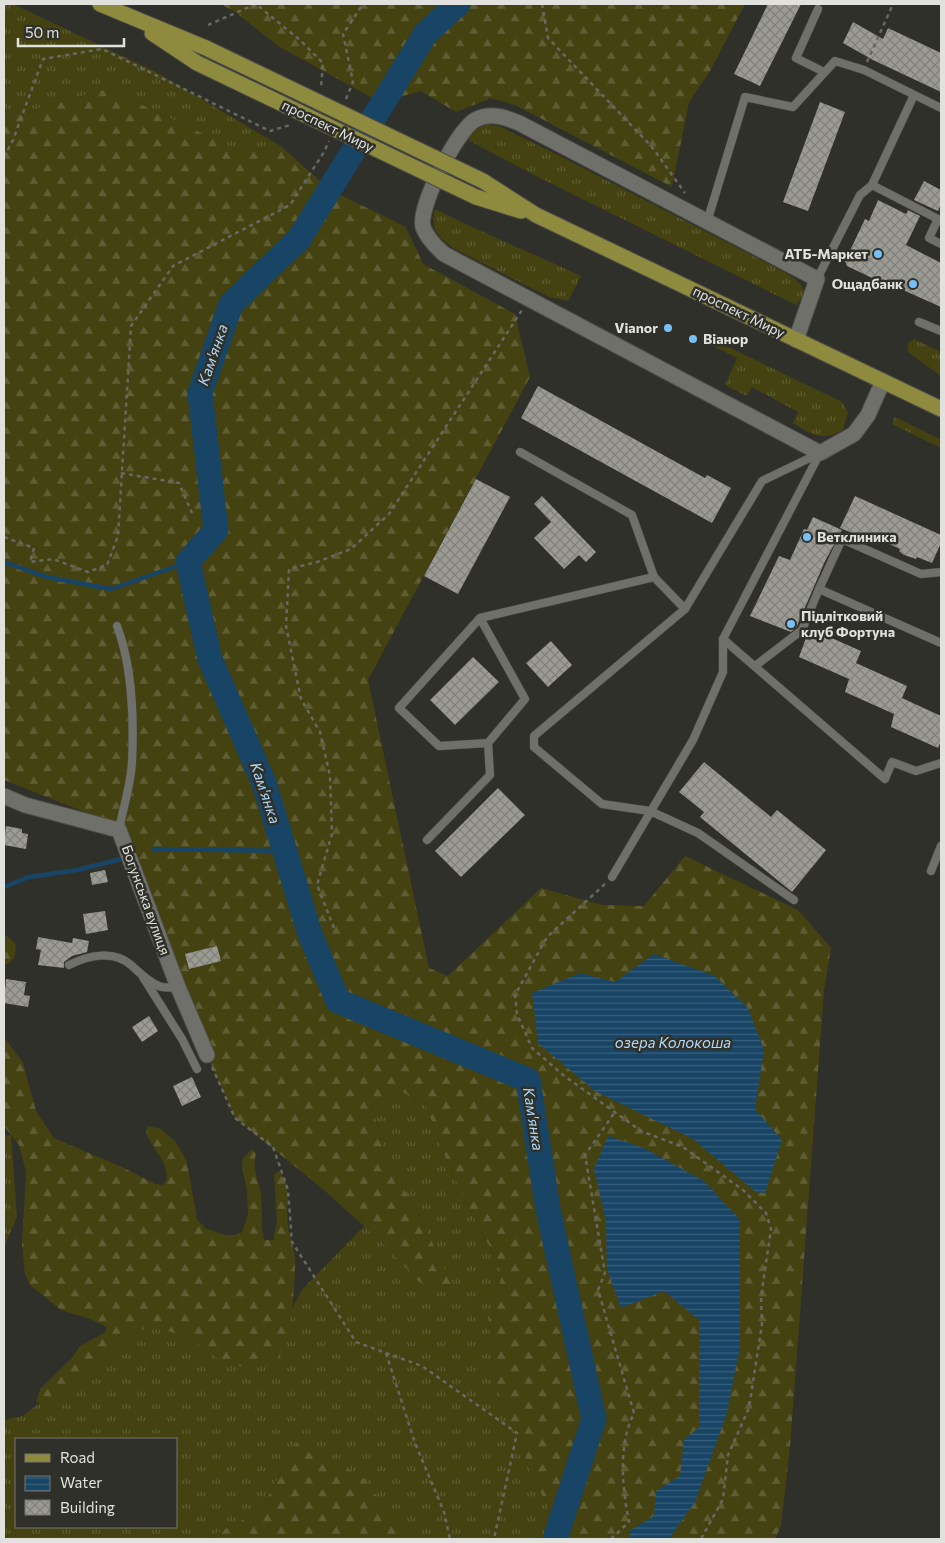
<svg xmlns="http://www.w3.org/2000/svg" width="945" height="1543" viewBox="0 0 945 1543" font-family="Commissioner,sans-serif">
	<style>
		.grass { fill: url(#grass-tufts); fill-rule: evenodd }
		.forest { fill: url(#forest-firs) }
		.water { fill: url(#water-rules) }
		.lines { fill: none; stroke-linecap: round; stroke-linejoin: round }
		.stream { stroke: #184566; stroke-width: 4.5 }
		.river { stroke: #184566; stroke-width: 25 }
		.building { fill: url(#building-cross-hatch) }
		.lane-casing { stroke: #4c4c48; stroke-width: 9 }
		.street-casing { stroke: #4c4c48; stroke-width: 17 }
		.primary-casing { stroke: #4c4c48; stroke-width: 17 }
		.path { stroke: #686863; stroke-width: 2.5; stroke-dasharray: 4 4; stroke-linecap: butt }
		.lane { stroke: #6f7069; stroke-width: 8 }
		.street { stroke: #6f7069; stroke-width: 15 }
		.primary { stroke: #8e8b3e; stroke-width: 15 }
		.primary-bridge-casing { stroke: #4c4c48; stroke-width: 17; stroke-linecap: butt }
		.primary-bridge { stroke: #8e8b3e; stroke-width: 15 }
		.poi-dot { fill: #77bff7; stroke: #30302a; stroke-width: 2 }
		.labels { text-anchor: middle; stroke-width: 5; stroke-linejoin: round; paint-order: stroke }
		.street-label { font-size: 14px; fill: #e1e1de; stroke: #30302a }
		.poi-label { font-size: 14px; font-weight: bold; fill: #e1e1de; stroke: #30302a; text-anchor: end }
		.water-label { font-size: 15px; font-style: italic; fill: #b0d9f9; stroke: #30302a }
	</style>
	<defs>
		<pattern id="grass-tufts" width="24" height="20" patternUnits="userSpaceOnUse" patternTransform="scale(1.25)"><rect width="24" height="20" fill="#444211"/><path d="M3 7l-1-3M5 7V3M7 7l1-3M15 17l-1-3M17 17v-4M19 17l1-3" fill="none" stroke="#5f5d33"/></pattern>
		<pattern id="forest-firs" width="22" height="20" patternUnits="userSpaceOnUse" patternTransform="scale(1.25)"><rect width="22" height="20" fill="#444211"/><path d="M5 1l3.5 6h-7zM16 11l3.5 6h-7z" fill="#5f5d33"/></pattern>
		<pattern id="water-rules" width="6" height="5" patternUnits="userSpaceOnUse" patternTransform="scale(1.25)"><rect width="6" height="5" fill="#184566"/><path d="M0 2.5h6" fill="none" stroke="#39607b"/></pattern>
		<pattern id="building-cross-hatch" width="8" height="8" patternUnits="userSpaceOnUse" patternTransform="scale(1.25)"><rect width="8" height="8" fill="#9b9b94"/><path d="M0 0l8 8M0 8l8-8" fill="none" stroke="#81817c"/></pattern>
	</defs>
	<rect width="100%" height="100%" fill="#30302a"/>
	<!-- grass -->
	<g class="grass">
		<polygon points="4,4 13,4 156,72 282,147 242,152 108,89 13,115 4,114"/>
		<path d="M 488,124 L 501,127 L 552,152 L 761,260 C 775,268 802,277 805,294 L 796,305 L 536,176 L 468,140 L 476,129 Z"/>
		<path d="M 435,209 C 482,233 532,253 581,276 L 568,301 L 549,297 L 453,248 C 439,237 429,228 435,209 Z"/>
		<path d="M 706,336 L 842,402 L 848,413 L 843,429 C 825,443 810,434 793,423 L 798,412 L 752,387 L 747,396 L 725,385 L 737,358 L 703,341 Z"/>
		<polygon points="914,339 941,352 941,376 908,352 908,344"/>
		<polygon points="895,417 941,440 941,448 892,424"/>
		<path d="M 394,1088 L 425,1103 L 449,1167 L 503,1273 L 488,1317 L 498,1389 L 530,1469 L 558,1528 L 555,1539 L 407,1539 L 298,1440 L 261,1510 L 206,1539 L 4,1539 L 4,1420 L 23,1416 L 146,1319 L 276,1341 L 301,1291 L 364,1226 L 385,1245 L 455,1293 L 422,1220 L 385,1156 L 372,1106 ZM 16,1439 L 176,1439 L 176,1527 L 16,1527 Z"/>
		<polygon points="4,1135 11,1135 17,1217 4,1247"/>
	</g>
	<!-- forest -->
	<g class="forest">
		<polygon points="220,4 745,4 710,71 689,102 672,187 515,105 491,98 456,112 421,91 380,102 278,46 234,11"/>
		<polygon points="108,89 242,152 282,147 330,190 406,227 423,264 515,314 530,377 368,680 429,968 448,976 541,888 602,905 644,906 685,856 798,910 831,948 824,990 790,1447 781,1526 775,1539 555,1539 558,1528 530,1470 498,1389 488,1317 503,1273 449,1167 425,1103 394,1088 372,1106 385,1156 422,1220 456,1294 419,1282 385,1245 324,1190 235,1118 207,1055 119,830 90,814 4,780 4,114 13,115"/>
		<path d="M 4,934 L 15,943 C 16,953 16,959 7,964 L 4,963 Z"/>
		<path d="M 4,1037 L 23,1063 L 36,1111 L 54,1138 L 124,1168 L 155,1184 L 163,1185 C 177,1168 148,1147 146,1130 L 148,1126 L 161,1129 L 176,1142 L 187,1162 L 197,1219 L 205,1228 L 225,1235 L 235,1235 L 242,1232 L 248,1215 L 247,1191 L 242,1165 L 243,1158 L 252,1149 L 256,1154 C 252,1167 258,1180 261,1193 C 263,1208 260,1225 264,1240 L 273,1240 L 277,1222 L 274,1175 L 279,1171 C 293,1184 285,1209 288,1226 C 289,1237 295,1248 295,1260 C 295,1284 292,1342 276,1360 C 269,1367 256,1368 247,1367 C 240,1366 231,1366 224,1363 C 217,1360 213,1353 206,1349 C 189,1338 166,1327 145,1328 L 100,1359 L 47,1404 L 36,1402 L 40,1389 L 72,1358 L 80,1346 L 104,1333 L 107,1327 L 90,1319 L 61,1310 L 30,1285 L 25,1274 L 22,1245 L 26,1172 L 19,1145 L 4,1126 Z"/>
		<polygon points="298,1440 365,1479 407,1539 206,1539 261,1510"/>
	</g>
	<!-- water -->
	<g class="water">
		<polygon points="654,954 715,976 748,1008 764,1050 755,1109 782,1140 765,1193 756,1192 693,1139 595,1091 538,1043 532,993 580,973 615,982"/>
		<polygon points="608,1136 644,1148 704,1181 740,1220 740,1347 727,1413 695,1502 669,1539 631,1539 629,1531 654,1516 656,1491 680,1476 684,1440 699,1427 699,1320 664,1291 621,1308 607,1269 606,1221 594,1169"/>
	</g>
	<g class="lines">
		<!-- stream -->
		<g class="stream">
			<polyline points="4,562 47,577 111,589 188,562"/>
			<polyline points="154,849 285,851"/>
			<polyline points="4,887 29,877 77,870 125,858"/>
		</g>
		<!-- river -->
		<polyline class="river" points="458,4 426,33 299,239 231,304 200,393 216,530 188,562 210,659 264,783 310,934 338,1001 528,1080 548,1209 594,1419 555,1539"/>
	</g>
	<!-- building -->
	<g class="building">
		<polygon points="768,4 801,4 760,86 734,74"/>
		<polygon points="853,22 883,39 888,28 941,53 941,92 873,60 843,43"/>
		<polygon points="820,102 845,112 808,211 783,202"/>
		<polygon points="924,181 941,190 941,204 938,211 914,200"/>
		<polygon points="878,200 906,214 908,210 920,216 906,245 941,263 941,307 894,286 893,288 847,266 845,261 865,219 869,221"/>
		<polygon points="538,386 705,478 707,475 731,488 712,523 521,418"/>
		<polygon points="476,479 510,497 458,594 424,576"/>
		<polygon points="542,496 596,552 586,562 579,555 564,569 534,538 551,522 534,504"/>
		<polygon points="855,496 941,535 941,543 932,563 917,557 916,559 904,555 899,551 900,549 874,537 873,540 867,539 840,528"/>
		<polygon points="813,517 842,530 825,561 797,626 791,632 750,616 779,556 790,560 804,529 807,530"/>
		<polygon points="809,628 861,651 856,663 907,686 902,698 941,716 941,741 938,748 891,727 894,714 845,692 849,679 799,657 806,638 803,637"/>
		<polygon points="551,641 572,665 548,687 526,663"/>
		<polygon points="473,657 499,682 455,725 430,700"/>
		<polygon points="704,762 771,817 777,810 826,850 792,892 700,817 704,812 679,792"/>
		<polygon points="498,788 525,815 461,877 435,851"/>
		<polygon points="6,826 22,829 22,833 28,834 26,849 4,845"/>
		<polygon points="105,870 108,882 92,885 90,873"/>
		<polygon points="105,911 108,930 86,934 83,914"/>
		<polygon points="38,937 72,943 73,938 89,941 87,952 72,956 64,962 64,968 38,965 41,950 36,949"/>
		<polygon points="217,946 221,961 189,969 185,954"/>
		<polygon points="6,979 26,982 24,995 30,996 28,1007 4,1003"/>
		<polygon points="149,1016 158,1031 142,1042 132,1027"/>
		<polygon points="192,1077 201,1097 182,1106 173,1086"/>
	</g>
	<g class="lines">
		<!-- lane casing -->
		<g class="lane-casing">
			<g id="lane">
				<polyline points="818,9 796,58 824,72"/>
				<polyline points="872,185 938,219 929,238 941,244"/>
				<polyline points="707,222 745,97 793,107 835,61 864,70 941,108"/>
				<polyline points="817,279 860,195 872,185 914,95"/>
				<polyline points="919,322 941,331"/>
				<polyline points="520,452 632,515 654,577 685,609"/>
				<polyline points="941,572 921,574 842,539 819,589 941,643"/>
				<polyline points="480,618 525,699 488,743 439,746 399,708 480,618 654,577"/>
				<path d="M 117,626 C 132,665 134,720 132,762 C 131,784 123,808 119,830"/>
				<polyline points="723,639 885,779 892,762 916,771 941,763"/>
				<polyline points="755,666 802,630 819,589"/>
				<polyline points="427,840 490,775 488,743"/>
				<polyline points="931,871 941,846"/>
				<polyline points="612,877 693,740 723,672 723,639 820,453"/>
				<polyline points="794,900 698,833 650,811 602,804 534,747 534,736 685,609 762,481 820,453"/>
				<path d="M 69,965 C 87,956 113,949 131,965 C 139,972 150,984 162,987 C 167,988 173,987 178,987"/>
				<polyline points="143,977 182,1039 197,1069"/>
			</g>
		</g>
		<!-- street casing -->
		<g class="street-casing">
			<g id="street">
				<path d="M 796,340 L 817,279 L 519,123 C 505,117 490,112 475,120 C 457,130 418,207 423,227 C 427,238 436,247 444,254 L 820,453 L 854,434 L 868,415 L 883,381"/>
				<polyline points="4,796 25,805 119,830 178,987 207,1055"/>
			</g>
		</g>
		<!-- primary casing -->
		<g class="primary-casing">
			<g id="primary">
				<polyline points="100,4 206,48"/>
				<polyline points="152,33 197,63"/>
				<polyline points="483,181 536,215 941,409"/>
				<polyline points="476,197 521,211"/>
			</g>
		</g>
		<!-- path -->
		<g class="path">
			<polyline points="542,4 548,38 652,147 685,193"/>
			<polyline points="208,25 256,4 301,41 323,63 321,88"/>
			<polyline points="867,62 893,4"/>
			<polyline points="346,99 353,82 343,34 363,4"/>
			<polyline points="4,157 13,140 43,59 102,49 270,131 290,125"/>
			<polyline points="121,473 179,483 192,513"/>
			<polyline points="4,537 34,548 30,562 53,559 88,572 107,565 118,536 131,326 173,266 290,205 324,152 329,141"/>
			<polyline points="605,884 547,937 515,995 517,1014 532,1048 563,1075 641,1131 683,1147 743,1190 766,1213 771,1229 761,1297 762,1324 749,1408 728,1455 723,1499 701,1539"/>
			<polyline points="334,928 317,885 332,834 330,776 320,732 301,699 286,626 289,569 317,562 351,549 389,514 522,310"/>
			<polyline points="212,1067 235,1118 273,1147 288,1190 292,1242 356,1342 422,1366 517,1433 494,1539"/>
			<polyline points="386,1353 415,1443 444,1512 450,1539"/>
			<path d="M 611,1539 L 629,1522 C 622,1487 618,1445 634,1413 L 598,1290 L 605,1273 L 585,1155 L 615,1112"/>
		</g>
		<!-- lane -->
		<use href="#lane" class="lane"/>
		<!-- street -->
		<use href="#street" class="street"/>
		<!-- primary -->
		<use href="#primary" class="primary"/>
		<!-- primary-bridge casing -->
		<g class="primary-bridge-casing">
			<g id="primary-bridge">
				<polyline points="206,48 483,181"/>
				<polyline points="197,63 476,197"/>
			</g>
		</g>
		<!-- primary-bridge -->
		<use href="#primary-bridge" class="primary-bridge"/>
	</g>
	<!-- markers -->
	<g class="poi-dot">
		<circle cx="878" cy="254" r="5"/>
		<circle cx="913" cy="284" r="5"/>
		<circle cx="668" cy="328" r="5"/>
		<circle cx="693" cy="339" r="5"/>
		<circle cx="807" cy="537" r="5"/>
		<circle cx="791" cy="624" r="5"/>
	</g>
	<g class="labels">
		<!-- street labels -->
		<g class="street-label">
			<text transform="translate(328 126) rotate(26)" y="5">проспект Миру</text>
			<text transform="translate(739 312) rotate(26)" y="5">проспект Миру</text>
			<text transform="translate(146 900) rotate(70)" y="5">Богунська вулиця</text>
		</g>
		<!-- poi labels -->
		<g class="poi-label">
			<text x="868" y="259">АТБ-Маркет</text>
			<text x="903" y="289">Ощадбанк</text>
			<text x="658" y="333">Vianor</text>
			<text x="703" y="344" text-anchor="start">Віанор</text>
			<text x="817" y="542" text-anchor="start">Ветклиника</text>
			<text x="801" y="621" text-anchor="start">Підлітковий<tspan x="801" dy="16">клуб Фортуна</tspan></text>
		</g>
		<!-- water labels -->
		<g class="water-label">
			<text transform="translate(213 355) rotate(-71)" y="5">Кам'янка</text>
			<text transform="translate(265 793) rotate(71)" y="5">Кам'янка</text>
			<text x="673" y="1048">озера Колокоша</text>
			<text transform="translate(533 1119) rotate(81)" y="5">Кам'янка</text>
		</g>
	</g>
	<!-- border -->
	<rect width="945" height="1543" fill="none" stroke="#e1e1de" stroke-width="10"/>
	<!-- legend -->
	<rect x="15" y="1438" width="162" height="90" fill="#30302a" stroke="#777772"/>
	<rect x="25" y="1454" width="25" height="8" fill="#8e8b3e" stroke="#777772"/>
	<text x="60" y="1463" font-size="15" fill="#e1e1de">Road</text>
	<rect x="25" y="1476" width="25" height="15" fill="url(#water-rules)" stroke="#777772"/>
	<text x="60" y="1488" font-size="15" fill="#e1e1de">Water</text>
	<rect x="25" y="1500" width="25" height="15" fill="url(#building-cross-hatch)" stroke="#777772"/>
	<text x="60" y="1513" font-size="15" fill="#e1e1de">Building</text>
	<!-- scale -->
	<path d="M18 38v8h106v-8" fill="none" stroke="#e1e1de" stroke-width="2.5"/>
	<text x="25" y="38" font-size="15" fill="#e1e1de" stroke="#30302a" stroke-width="4" paint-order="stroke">50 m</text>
</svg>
